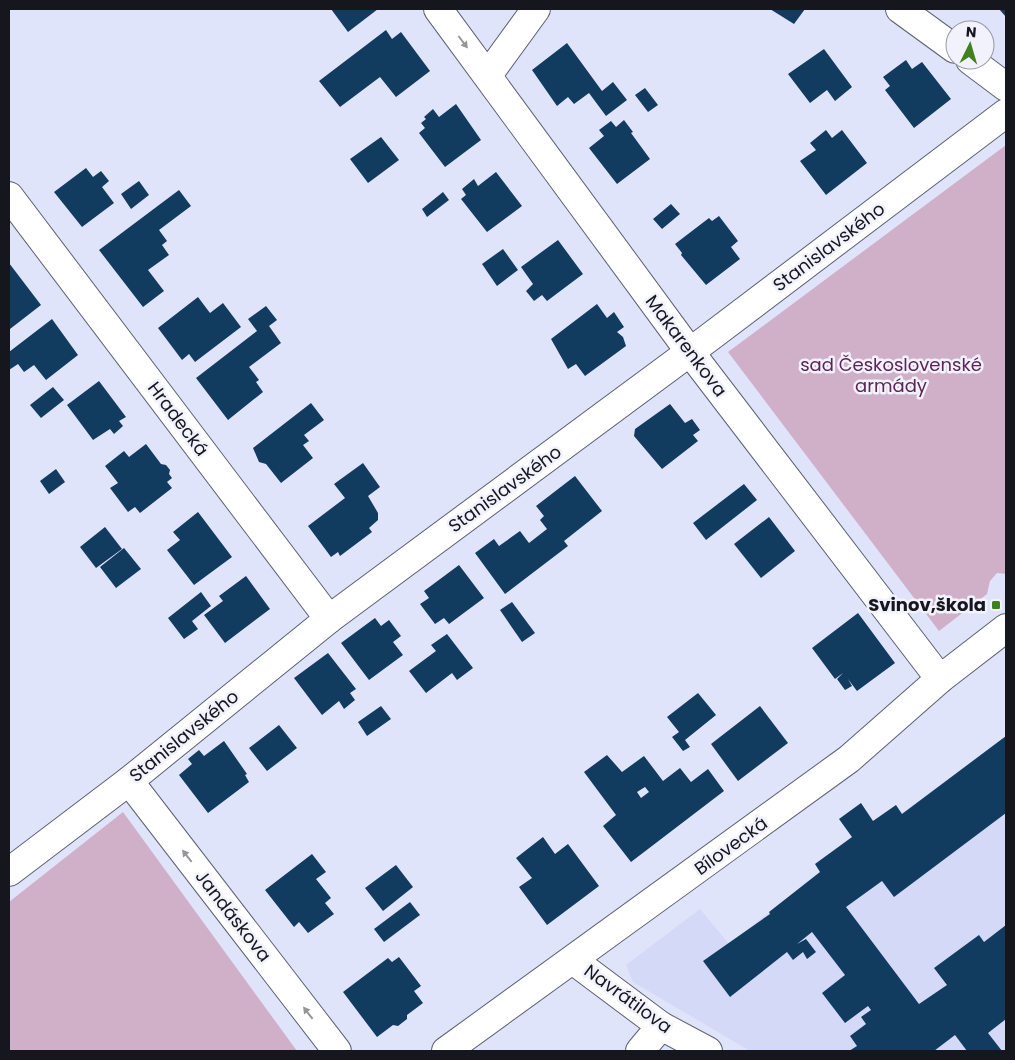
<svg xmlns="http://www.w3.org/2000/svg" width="1015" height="1060" viewBox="0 0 1015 1060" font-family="Poppins,sans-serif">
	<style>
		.built { fill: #d3d9f6 }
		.green { fill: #d0afc9 }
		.building { fill: #123b60; fill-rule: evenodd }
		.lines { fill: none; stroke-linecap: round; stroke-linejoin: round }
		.minor-casing { stroke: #5c6073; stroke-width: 30 }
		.minor { stroke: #fff; stroke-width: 28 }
		.oneway { fill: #96969a }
		.poi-dot { fill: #41801f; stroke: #f1f2fb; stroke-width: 2 }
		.labels { text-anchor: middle; stroke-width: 5; stroke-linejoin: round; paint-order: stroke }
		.street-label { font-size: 18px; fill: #15161e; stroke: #f1f2fb }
		.park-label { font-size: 18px; fill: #5f2456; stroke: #f1f2fb }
		.poi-label { font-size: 18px; font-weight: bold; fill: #15161e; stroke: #f1f2fb; text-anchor: end }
	</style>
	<rect width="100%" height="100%" fill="#e0e4fb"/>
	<!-- built -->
	<polygon class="built" points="1006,736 1006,1051 750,1051 633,982 626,965 700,909 729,944 820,872 815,864 852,838 839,819 861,803 873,821 896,805 902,813"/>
	<!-- green -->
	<g class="green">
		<polygon points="1006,145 1006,574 997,573 990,581 987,594 939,631 728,352"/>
		<polygon points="123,812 297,1051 9,1051 9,902"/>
	</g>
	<!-- building -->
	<g class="building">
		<polygon points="331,9 378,9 348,32"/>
		<polygon points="770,9 805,9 794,24"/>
		<polygon points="999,9 1006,9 1006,17"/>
		<polygon points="386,30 392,39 401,32 430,71 396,97 380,77 340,107 319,81"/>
		<polygon points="567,43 602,91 613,82 627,100 606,116 589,93 574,104 568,97 557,106 532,70"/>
		<polygon points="824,49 852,87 835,101 827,90 810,103 788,74"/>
		<polygon points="906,60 912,69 922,62 951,99 914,128 885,90 890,86 883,77"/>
		<polygon points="645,88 658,105 648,112 635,95"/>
		<polygon points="456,104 481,140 445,167 419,133 425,128 421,123 426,119 424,117 433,109 439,117"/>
		<polygon points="624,120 633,132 631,133 650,159 617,184 589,148 604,136 599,130 611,121 616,127"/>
		<polygon points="826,130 832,138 842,130 867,163 826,195 800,161 816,150 810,143"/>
		<polygon points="381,137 399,160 368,183 350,159"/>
		<polygon points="86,168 93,177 101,171 109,181 102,187 114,203 82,227 54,192"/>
		<polygon points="496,172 522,206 487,232 461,199 466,195 462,189 474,179 478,186"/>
		<polygon points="139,181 149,195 131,209 121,194"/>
		<polygon points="179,190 191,206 159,230 167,241 162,245 169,255 148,270 164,291 143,307 99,250"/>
		<polygon points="443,192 449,200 427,217 422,209"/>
		<polygon points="671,204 680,214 662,229 653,219"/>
		<polygon points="719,216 738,241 731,247 740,259 706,285 681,255 682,253 675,244 709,218 712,221"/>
		<polygon points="558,240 583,274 547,301 542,295 534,301 526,291 533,284 521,267"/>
		<polygon points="503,249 518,270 497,286 482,264"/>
		<polygon points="9,263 41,305 10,329 9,327"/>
		<polygon points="198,297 210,313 223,303 241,327 195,362 189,354 182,360 158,328"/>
		<polygon points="597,304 607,318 614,312 624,327 617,332 623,337 626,346 585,376 576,364 568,369 551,339"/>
		<polygon points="266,306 277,320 269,326 281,343 249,367 259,380 256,382 263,392 228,420 196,378 257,331 248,319"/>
		<polygon points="52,319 78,355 46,380 34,365 24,372 18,364 9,370 9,352"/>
		<polygon points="99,381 126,417 119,421 123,426 114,434 110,429 93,440 67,405"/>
		<polygon points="53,387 64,400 41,418 30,405"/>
		<polygon points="311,403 324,420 304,435 309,441 303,445 313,458 281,483 266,464 259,462 253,448"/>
		<polygon points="670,404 685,423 692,419 700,430 693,435 698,441 662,469 634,436 635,429"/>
		<polygon points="146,444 161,464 166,465 170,470 169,474 172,478 167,482 172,488 140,513 135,507 128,512 110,488 118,483 105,466 124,451 129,457"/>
		<polygon points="363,463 380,487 368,496 378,513 378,520 369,528 372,532 340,556 338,552 331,557 308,526 345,498 334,484"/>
		<polygon points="56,469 65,482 49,494 40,481"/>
		<polygon points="575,476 602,511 564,541 568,546 505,594 475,553 494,539 499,546 520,531 529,543 547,529 540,520 544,516 536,506"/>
		<polygon points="744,484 757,500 706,540 693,523"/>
		<polygon points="198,512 232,557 194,585 167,550 180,540 173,532"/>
		<polygon points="769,517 795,551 761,578 734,544"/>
		<polygon points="105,527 122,549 96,568 80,547"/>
		<polygon points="124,548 141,569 116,588 100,567"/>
		<polygon points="459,565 484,598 449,624 444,618 435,624 420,604 429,598 424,591"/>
		<polygon points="246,576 270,609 225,643 204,615 223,601 219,596"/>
		<polygon points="201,592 211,606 192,621 198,629 184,639 168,618"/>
		<polygon points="512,602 535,633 522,642 500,610"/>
		<polygon points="858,613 895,663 857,691 848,679 852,686 845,690 837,679 843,673 835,679 812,648"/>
		<polygon points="375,618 381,626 389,620 401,636 393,642 403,655 369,680 341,643"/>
		<polygon points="447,634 473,668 457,680 452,673 426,693 409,671 436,651 431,645"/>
		<polygon points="328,653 356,689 350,693 355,700 344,709 339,701 322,715 294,678"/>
		<polygon points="698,693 716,715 685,740 690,747 683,751 672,737 679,732 667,717"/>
		<polygon points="381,706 391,719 367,736 358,722"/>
		<polygon points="760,706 788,743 738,781 711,744"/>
		<polygon points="279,725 297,748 267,771 249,748"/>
		<polygon points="1006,736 1006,813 894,897 882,881 846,907 919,1004 947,985 934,968 979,935 984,942 1006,925 1006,1019 988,1033 1002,1051 967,1051 955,1035 934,1051 849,1051 857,1046 850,1036 866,1024 861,1017 871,1010 868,1006 845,1023 822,993 845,975 812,932 797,944 806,939 816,952 807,959 803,952 793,960 787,952 730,997 703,961 770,914 769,912 820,872 815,864 852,837 839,819 861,803 873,821 896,805 902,814"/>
		<polygon points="224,741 247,774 245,775 249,782 208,813 179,775 192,764 188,759 199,750 204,756"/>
		<path d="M 607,755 L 622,772 L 644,756 L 663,781 L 680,768 L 691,782 L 708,769 L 724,791 L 631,862 L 603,826 L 616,815 L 584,772 ZM 645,787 L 649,792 L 641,798 L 637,792 Z"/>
		<polygon points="543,837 555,854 568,844 599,886 547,925 519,887 532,878 516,858"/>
		<polygon points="312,854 326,872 316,879 331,898 325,903 334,914 308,933 299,922 294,927 265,890"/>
		<polygon points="396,865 413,887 383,911 365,888"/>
		<polygon points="410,902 420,915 384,942 374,929"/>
		<polygon points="399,957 421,986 414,991 423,1003 407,1015 407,1019 398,1026 393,1025 377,1037 343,992 388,958 392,962"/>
	</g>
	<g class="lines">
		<!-- minor casing -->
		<g class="minor-casing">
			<g id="minor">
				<polyline points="438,9 690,352 940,679"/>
				<polyline points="900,9 955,49"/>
				<polyline points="970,60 1006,87"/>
				<polyline points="488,75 536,9"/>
				<polyline points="9,196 329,619"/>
				<polyline points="129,781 337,1051"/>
				<polyline points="9,872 129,781 329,619 706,340 1006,113"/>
				<polyline points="574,961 661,1026 708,1051"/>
				<polyline points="446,1051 849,759 940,679 1006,628"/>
				<polyline points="640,1051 661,1026"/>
			</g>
		</g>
		<!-- minor -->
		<use href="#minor" class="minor"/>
	</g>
	<!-- one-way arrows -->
	<defs><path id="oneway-solid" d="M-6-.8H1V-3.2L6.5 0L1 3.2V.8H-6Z" transform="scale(1.25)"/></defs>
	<g class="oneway">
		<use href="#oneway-solid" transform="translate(463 42) rotate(53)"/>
		<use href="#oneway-solid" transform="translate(187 856) rotate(-128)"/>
		<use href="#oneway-solid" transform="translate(308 1013) rotate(-128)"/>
	</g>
	<!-- markers -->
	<rect class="poi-dot" x="991" y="600" width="10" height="10" rx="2.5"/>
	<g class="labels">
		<!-- street labels -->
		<g class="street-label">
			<text transform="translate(829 247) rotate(-37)" y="6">Stanislavského</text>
			<text transform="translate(686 346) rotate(53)" y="6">Makarenkova</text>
			<text transform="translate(178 419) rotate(53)" y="6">Hradecká</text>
			<text transform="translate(505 489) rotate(-36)" y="6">Stanislavského</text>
			<text transform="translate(184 736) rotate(-39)" y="6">Stanislavského</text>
			<text transform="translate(731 846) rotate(-36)" y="6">Bílovecká</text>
			<text transform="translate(233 916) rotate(52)" y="6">Jandáskova</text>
			<text transform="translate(628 999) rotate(36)" y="6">Navrátilova</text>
		</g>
		<!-- park labels -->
		<g class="park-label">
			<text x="891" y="371">sad Československé<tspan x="891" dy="21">armády</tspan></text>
		</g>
		<!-- poi labels -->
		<g class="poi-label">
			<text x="986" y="611">Svinov,škola</text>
		</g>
	</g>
	<!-- border -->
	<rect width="1015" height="1060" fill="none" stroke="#15161e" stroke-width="20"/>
	<!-- north arrow -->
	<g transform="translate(970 45) rotate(5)"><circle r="24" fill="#f1f2fb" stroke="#999aa3"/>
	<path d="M0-4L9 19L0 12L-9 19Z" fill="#41801f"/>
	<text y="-8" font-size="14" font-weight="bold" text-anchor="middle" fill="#15161e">N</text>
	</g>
</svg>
